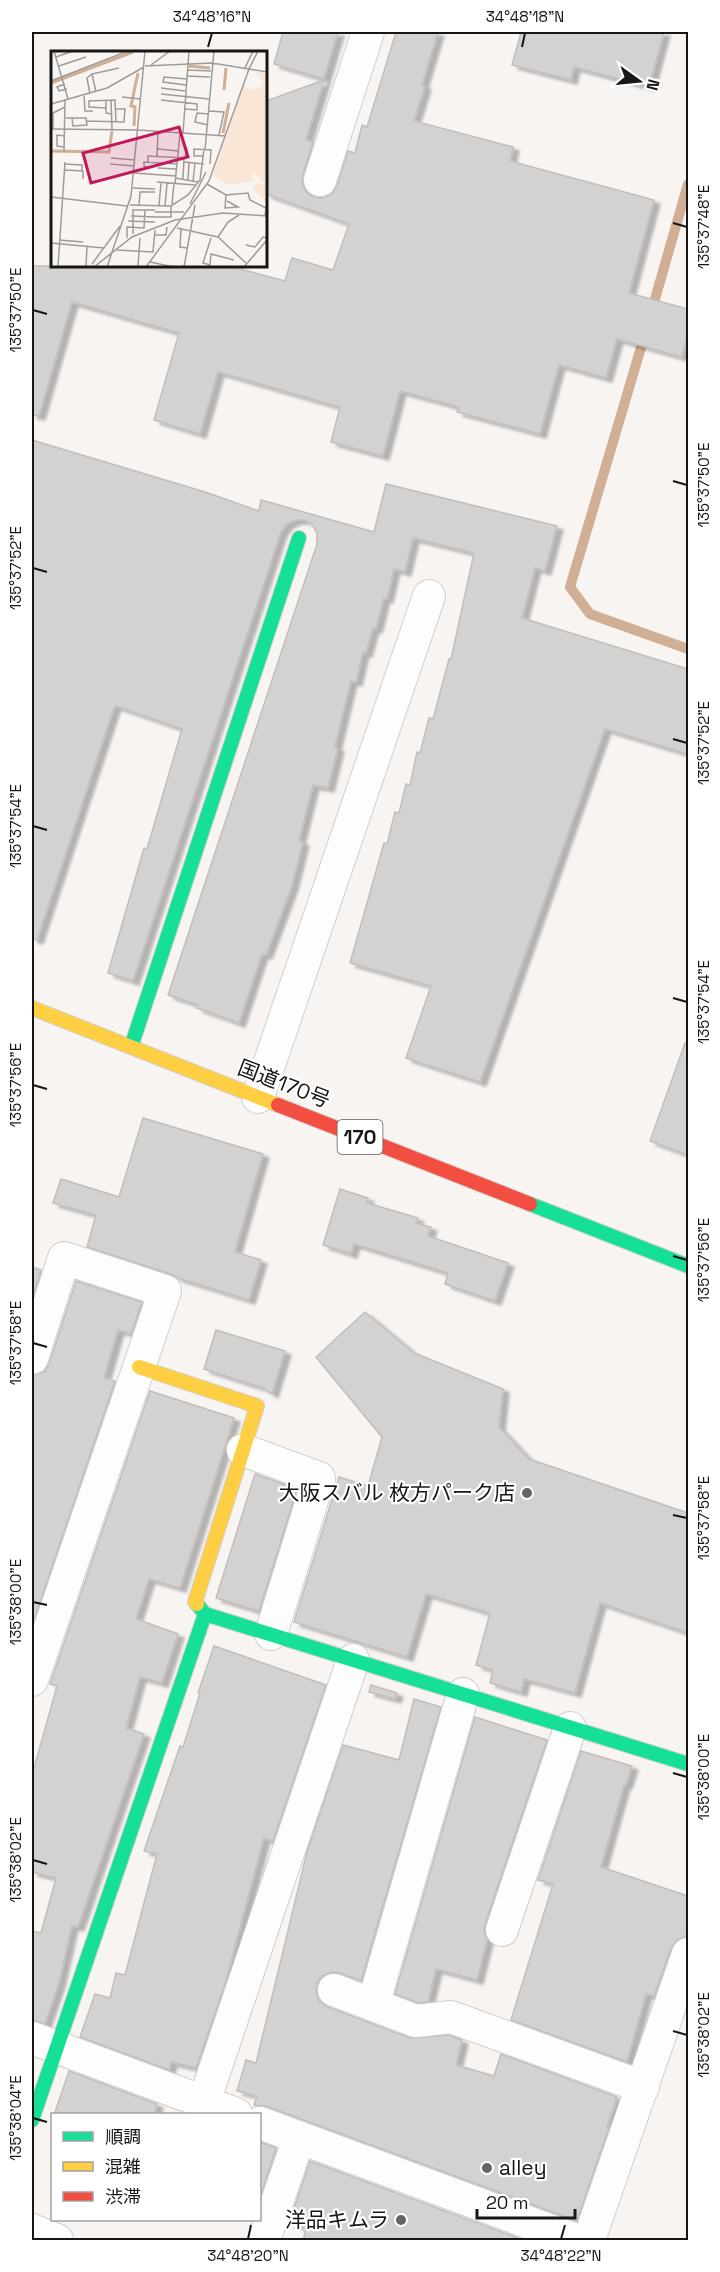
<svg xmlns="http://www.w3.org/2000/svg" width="720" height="2272" viewBox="0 0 720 2272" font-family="'Space Grotesk','Noto Sans JP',sans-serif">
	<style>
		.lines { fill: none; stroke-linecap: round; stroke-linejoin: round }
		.stream { stroke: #d0af95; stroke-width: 10 }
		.building { fill: #d4d2d0; stroke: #c1bebc; stroke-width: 1.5; filter: url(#shadow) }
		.street-casing { stroke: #d1cfce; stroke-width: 34 }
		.fast-casing { stroke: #d1cfce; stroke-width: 16 }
		.slow-casing { stroke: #d1cfce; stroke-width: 16 }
		.jam-casing { stroke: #d1cfce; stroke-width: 16 }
		.street { stroke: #fefdfd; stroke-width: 32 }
		.fast { stroke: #16e098; stroke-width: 14 }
		.slow { stroke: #ffcf43; stroke-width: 14 }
		.jam { stroke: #f24e42; stroke-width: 14 }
		.ticks { fill: none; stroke: #181614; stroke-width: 2 }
		.poi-dot { fill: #666462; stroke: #fff; stroke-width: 2 }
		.labels { text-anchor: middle; stroke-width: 4.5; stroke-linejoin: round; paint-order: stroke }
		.shield { fill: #fff; stroke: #5d5c5a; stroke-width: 1.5 }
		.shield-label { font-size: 20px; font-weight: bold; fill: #181614 }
		.street-label { font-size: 21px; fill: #181614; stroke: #fff }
		.poi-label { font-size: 21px; fill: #181614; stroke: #fff; text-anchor: end }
		.inset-river { fill: none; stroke: #d0af95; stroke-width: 3 }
		.inset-road { fill: none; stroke: #9e9b99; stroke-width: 1.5 }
		.view { fill: #c2185b; fill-opacity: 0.15; stroke: #c2185b; stroke-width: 3 }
		.inset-edge { fill: none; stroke: #181614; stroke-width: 3 }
		.neatline { fill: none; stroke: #181614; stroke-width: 2 }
		.ticks-label { font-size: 15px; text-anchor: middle; fill: #181614 }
	</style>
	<defs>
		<filter id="shadow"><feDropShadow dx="6" dy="4" stdDeviation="1.5" flood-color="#0004"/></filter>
	</defs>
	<rect width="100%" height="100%" fill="#f7f4f2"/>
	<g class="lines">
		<!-- stream -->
		<g class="stream">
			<polyline points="651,313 688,184"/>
			<polyline points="645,334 570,587 590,614 688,649"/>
		</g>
	</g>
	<!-- building -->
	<g class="building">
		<polygon points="283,32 338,32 324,79 274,64"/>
		<polygon points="396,32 438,32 422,85 425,86 414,121 513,147 510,161 654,200 629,293 688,309 688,333 682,357 617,339 606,378 559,365 540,434 457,412 459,407 400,391 383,456 331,442 340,407 218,372 200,434 154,420 179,333 72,302 39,416 32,415 32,266 229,266 285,281 292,258 333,270 349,224 266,194 266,101 324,80 306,140 313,142 303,174 302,183 306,192 314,197 323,198 332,194 337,186 348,151 355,153 362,125 367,127"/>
		<polygon points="521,32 664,32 649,87 574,67 571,80 512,65"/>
		<polygon points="32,440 205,492 259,511 261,500 374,532 386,484 557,526 545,571 535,568 522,618 688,669 688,754 605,729 480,1082 406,1058 431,986 350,963 384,843 387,844 395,812 399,813 406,784 410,785 417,752 420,753 429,718 433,719 449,659 451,659 474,553 413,538 405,572 394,569 387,599 384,598 376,629 373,628 366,653 363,652 356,682 351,681 335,747 338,748 328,788 313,785 299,841 303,842 292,886 266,955 262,954 239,1023 197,1008 198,1005 168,995 317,544 317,534 313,525 304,520 296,520 287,524 281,532 133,981 108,973 144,848 147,849 182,729 116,706 114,708 37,940 32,939"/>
		<polygon points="685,1043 688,1044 688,1155 650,1141"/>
		<polygon points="143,1118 263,1154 235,1252 261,1260 249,1300 178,1278 171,1274 87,1247 96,1215 53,1203 61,1179 119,1197"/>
		<polygon points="340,1189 368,1198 367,1203 418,1218 416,1223 431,1227 428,1236 508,1263 495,1301 445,1284 448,1273 354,1244 351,1254 323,1245"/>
		<polygon points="32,1267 41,1270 32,1300"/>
		<polygon points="76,1281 142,1302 131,1334 118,1330 104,1378 115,1381 32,1626 32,1375 44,1372 49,1364"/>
		<polygon points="365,1312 414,1353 503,1389 499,1427 529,1459 688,1513 688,1633 600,1603 575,1693 524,1679 521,1692 490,1683 493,1670 476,1665 490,1613 426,1594 407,1657 294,1622 339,1477 368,1486 382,1437 316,1357"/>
		<polygon points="216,1330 285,1351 272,1394 263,1388 204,1369"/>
		<polygon points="150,1391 234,1418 180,1588 149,1579 136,1619 178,1634 162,1683 140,1677 126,1728 144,1734 78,1927 72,1926 59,1983 45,2024 32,2020 32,1931 41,1933 56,1878 32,1872 32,1775 57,1686 50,1684"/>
		<polygon points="255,1474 297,1489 259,1611 216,1598"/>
		<polygon points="214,1646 326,1685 273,1841 264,1838 225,1984 196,2068 171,2062 169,2070 80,2037 95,1994 110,1998 116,1973 125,1975 157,1854 144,1851 180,1746 183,1747 200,1693 198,1693"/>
		<polygon points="371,1685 397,1693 395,1699 369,1692"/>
		<polygon points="414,1699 441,1707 361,1981 340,1973 331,1972 322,1976 317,1983 316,1993 320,2002 328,2007 410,2038 449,2035 462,2040 456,2065 494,2076 501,2054 617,2097 607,2127 609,2127 577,2221 266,2106 254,2105 257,2096 237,2091 246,2060 256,2063 307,1852 343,1745 399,1760"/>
		<polygon points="475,1717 547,1740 485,1924 484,1933 487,1940 477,1980 436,1969 428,2002 418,2003 395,1994"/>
		<polygon points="581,1751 632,1766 626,1785 624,1785 601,1867 688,1896 688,1927 686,1936 677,1940 671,1948 654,1996 646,1994 627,2062 511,2020 553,1884 538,1880"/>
		<polygon points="69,2071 157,2104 154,2115 54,2115"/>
		<polygon points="260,2142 276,2148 260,2198"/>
		<polygon points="310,2161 526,2241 303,2241 306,2228 289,2223"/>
	</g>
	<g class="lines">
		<!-- street casing -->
		<g class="street-casing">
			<g id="street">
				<polyline points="320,180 368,32"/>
				<polyline points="258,1097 429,596"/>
				<polyline points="32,1358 64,1258 165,1291 32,1680"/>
				<polyline points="243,1450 319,1478 271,1634"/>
				<polyline points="502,1930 570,1728"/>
				<polyline points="334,1990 416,2021 451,2017 643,2087"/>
				<polyline points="373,2005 463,1694"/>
				<polyline points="32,2038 236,2114"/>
				<polyline points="204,2102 353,1660"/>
				<polyline points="260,2123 576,2240"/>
				<polyline points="32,2230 57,2240"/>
				<polyline points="264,2240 299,2138"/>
				<polyline points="589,2240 688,1954"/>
			</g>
		</g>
		<!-- fast casing -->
		<g class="fast-casing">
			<g id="fast">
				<polyline points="131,1047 299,538"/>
				<polyline points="530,1204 688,1266"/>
				<polyline points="197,1604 205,1614 688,1764"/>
				<polyline points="32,2120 205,1614"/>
			</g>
		</g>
		<!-- slow casing -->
		<g class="slow-casing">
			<g id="slow">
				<polyline points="32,1008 278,1105"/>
				<polyline points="139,1367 257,1406 195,1602 197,1604"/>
			</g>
		</g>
		<!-- jam casing -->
		<g class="jam-casing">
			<polyline id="jam" points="278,1105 530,1204"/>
		</g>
		<!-- street -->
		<use href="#street" class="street"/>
		<!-- fast -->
		<use href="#fast" class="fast"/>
		<!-- slow -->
		<use href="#slow" class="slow"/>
		<!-- jam -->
		<use href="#jam" class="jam"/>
	</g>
	<!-- ticks -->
	<path class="ticks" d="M 208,47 L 212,33M 522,47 L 525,33M 673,223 L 687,227M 33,310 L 47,314M 673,481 L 687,485M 33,568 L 47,572M 673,739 L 687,743M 33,826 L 47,830M 673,998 L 687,1002M 33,1085 L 47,1089M 673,1256 L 687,1260M 33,1343 L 47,1347M 673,1515 L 687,1518M 33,1602 L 47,1605M 673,1773 L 687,1777M 33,1860 L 47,1864M 673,2031 L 687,2035M 33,2118 L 47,2122M 248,2239 L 251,2225M 561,2239 L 565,2225"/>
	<!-- markers -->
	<g class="poi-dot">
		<circle cx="527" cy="1493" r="6"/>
		<circle cx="487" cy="2168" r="6"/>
		<circle cx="401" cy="2220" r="6"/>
	</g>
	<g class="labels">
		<!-- shield labels -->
		<rect class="shield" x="337.5" y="1120" width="45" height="34" rx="4.5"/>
		<g class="shield-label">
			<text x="360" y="1144">170</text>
		</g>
		<!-- street labels -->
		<g class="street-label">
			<text transform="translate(284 1084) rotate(21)" y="7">国道170号</text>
		</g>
		<!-- poi labels -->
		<g class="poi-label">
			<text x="515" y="1500">大阪スバル 枚方パーク店</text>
			<text x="499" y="2175" text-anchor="start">alley</text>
			<text x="389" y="2227">洋品キムラ</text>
		</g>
	</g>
	<!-- overview -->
	<g transform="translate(51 51)">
		<rect width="216" height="216" fill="#f7f4f2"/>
		<path d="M 205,21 L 216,23 L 216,151 L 202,138 L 205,132 L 214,133 L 205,123 L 201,124 L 202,130 L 177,134 L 162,124 L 193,34 L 201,39 L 210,36 L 212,30 Z" fill="#f9e6d6"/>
		<path class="inset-river" d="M 138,15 L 159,17M 0,32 L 82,1M 173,39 L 175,17M 83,75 L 84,56 L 80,55 L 87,22M 172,82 L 178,52M 0,100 L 58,101 L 61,80"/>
		<path class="inset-road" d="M 3,0 L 17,48M 207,0 L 198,18 L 216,21M 5,6 L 22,0M 100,14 L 119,0M 8,15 L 35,6M 94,15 L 161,12 L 198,18 L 158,130 L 95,216M 194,17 L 202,0M 137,19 L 160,20M 136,25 L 159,26M 0,30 L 77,0M 14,33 L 6,36 L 8,40 L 16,38M 135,34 L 112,31 L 113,26 L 136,28M 110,37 L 134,40M 45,41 L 41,23 L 68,17M 39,43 L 36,27 L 41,23M 110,43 L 158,48M 33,45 L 34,60 L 42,60M 71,46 L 90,48M 55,49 L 55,62 L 60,63M 60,49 L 61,78M 110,49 L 146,53 L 146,59 L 134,58M 0,53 L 56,37 L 93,16M 55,57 L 38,56 L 38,50 L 64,49 L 65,71M 158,60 L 173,61 L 168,84M 15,67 L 35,67 L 36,74 L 22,75 L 21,67M 36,70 L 73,71 L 74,58 L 65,58M 157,74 L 144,71 L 146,62 L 158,63M 0,78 L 87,79M 2,78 L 2,62 L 14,56M 87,79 L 175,85M 132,82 L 138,0M 13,96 L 6,95 L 6,84 L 14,85M 107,98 L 127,100M 154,99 L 163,0M 13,101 L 14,48M 106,105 L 107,80M 153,105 L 143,105 L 143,98 L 160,99 L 159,113M 60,107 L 84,109M 97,111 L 97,105 L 134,107 L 136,96M 133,111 L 153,113M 14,113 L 31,114 L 31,120M 59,113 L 83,115M 98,117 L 93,115 L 93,111 L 126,113M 107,117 L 125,118M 14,119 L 32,120 L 32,128M 83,122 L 125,125M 124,127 L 147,131M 132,128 L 133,107M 137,130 L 138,111M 106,131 L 144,134M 142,131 L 144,112M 124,133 L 129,82M 156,133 L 175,144 L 197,142 L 199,149 L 215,157 L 214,165M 82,137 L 104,138M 175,144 L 174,157 L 187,156 L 176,150M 0,146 L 76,155M 121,153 L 123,132M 139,153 L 155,121M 79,154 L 120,155 L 137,144 L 149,129 L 153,98M 88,154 L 89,141 L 104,141M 108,154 L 110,132M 114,155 L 116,132M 104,161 L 133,161M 80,165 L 104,166M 104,166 L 120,166 L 120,155M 77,170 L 104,171M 126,177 L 167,186M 130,178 L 129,196 L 136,197M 82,183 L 82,159 L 104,159M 104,184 L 115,184 L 116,176M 167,186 L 195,212M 167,186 L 177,171 L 188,164M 76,187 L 76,176 L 93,177 L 94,159M 160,187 L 152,212 L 159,214 L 160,203 L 183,209M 8,189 L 32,191M 0,192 L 53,197M 195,194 L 204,196 L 212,186 L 216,187M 66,199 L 102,201 L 104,179M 99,211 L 123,216M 41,213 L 69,175M 35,215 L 36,195M 7,216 L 14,111M 43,216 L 81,186 L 124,169 L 172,162 L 216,165M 56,216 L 80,145 L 94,0M 87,216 L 89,187M 133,216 L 144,154M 193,216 L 216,189"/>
		<path class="view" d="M 128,76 L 137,106 L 40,132 L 32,102 Z"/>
		<rect width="216" height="216" class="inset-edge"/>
	</g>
	<!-- border -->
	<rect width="720" height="2272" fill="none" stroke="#ffffff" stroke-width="66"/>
	<!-- legend -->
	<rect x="51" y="2113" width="210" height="108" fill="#ffffff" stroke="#a3a2a1" stroke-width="1.5"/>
	<rect x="63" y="2132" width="30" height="9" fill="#16e098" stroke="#a3a2a1" stroke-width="1.5"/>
	<text x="105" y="2143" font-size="18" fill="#181614">順調</text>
	<rect x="63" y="2162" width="30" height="9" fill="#ffcf43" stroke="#a3a2a1" stroke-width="1.5"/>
	<text x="105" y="2173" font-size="18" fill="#181614">混雑</text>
	<rect x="63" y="2192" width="30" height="9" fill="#f24e42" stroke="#a3a2a1" stroke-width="1.5"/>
	<text x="105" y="2203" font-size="18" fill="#181614">渋滞</text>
	<!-- north arrow -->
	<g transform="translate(639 81) rotate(105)" stroke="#ffffff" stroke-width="4.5" paint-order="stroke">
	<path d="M0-4.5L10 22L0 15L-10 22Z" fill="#181614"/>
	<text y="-9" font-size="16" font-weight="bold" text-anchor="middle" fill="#181614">N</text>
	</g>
	<!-- scale -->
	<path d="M477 2209v9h98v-9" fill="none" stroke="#181614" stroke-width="3"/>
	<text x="486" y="2209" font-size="18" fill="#181614" stroke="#ffffff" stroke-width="4.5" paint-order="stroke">20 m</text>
	<rect x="33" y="33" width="654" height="2206" class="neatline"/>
	<g class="ticks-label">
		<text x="212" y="22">34°48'16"N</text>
		<text x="525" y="22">34°48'18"N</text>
		<text transform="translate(704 227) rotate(-90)" y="5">135°37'48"E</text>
		<text transform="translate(16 310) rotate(-90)" y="5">135°37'50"E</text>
		<text transform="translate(704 485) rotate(-90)" y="5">135°37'50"E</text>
		<text transform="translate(16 568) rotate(-90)" y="5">135°37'52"E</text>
		<text transform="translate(704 743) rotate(-90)" y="5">135°37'52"E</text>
		<text transform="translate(16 826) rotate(-90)" y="5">135°37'54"E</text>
		<text transform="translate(704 1002) rotate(-90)" y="5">135°37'54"E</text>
		<text transform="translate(16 1085) rotate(-90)" y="5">135°37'56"E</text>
		<text transform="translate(704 1260) rotate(-90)" y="5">135°37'56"E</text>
		<text transform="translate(16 1343) rotate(-90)" y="5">135°37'58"E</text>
		<text transform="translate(704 1518) rotate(-90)" y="5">135°37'58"E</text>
		<text transform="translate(16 1602) rotate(-90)" y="5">135°38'00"E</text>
		<text transform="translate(704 1777) rotate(-90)" y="5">135°38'00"E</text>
		<text transform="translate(16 1860) rotate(-90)" y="5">135°38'02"E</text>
		<text transform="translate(704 2035) rotate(-90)" y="5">135°38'02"E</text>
		<text transform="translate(16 2118) rotate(-90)" y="5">135°38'04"E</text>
		<text x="248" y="2261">34°48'20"N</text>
		<text x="561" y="2261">34°48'22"N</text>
	</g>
</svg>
